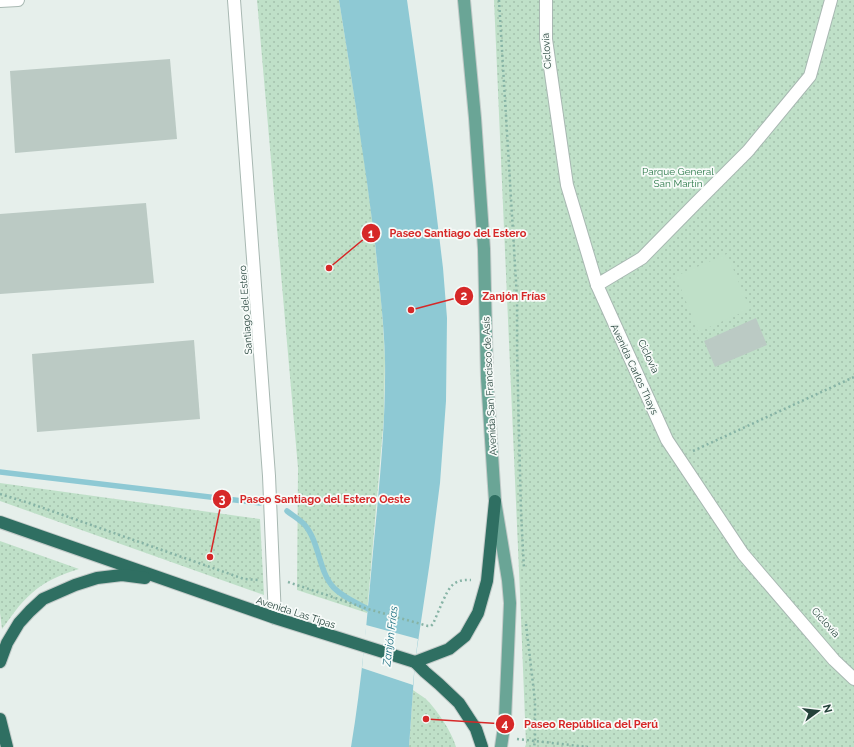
<svg xmlns="http://www.w3.org/2000/svg" width="854" height="747" viewBox="0 0 854 747" font-family="Raleway,sans-serif">
	<style>
		.grass { fill: url(#grass-dots) }
		.pitch { fill: #bfe0c8 }
		.water { fill: #8ec9d4 }
		.pier { fill: #e6efeb }
		.lines { fill: none; stroke-linecap: round; stroke-linejoin: round }
		.stream { stroke: #8ec9d4; stroke-width: 5.5 }
		.building { fill: #bbcac4 }
		.minor-casing { stroke: #a8b8b2; stroke-width: 14 }
		.major-casing { stroke: #c2cac8; stroke-width: 14 }
		.highway-casing { stroke: #c2cac8; stroke-width: 14 }
		.path { stroke: #86b3a5; stroke-width: 2.5; stroke-dasharray: 2 3; stroke-linecap: butt }
		.minor { stroke: #fff; stroke-width: 12 }
		.major { stroke: #6aa596; stroke-width: 12 }
		.highway { stroke: #2f6f62; stroke-width: 12 }
		.labels { text-anchor: middle; stroke-width: 3.5; stroke-linejoin: round; paint-order: stroke }
		.street-label { font-size: 10px; fill: #24423a; stroke: #f7fbf9 }
		.park-label { font-size: 10px; fill: #2d7a4b; stroke: #f7fbf9 }
		.water-label { font-size: 11px; font-style: italic; fill: #1c6f80; stroke: #f7fbf9 }
		.leader { fill: none; stroke: #d62828; stroke-width: 1.5 }
		.callout-dot { fill: #d62828; stroke: #f7fbf9; stroke-width: 1.5 }
		.mark-label { font-size: 12px; text-anchor: middle; font-weight: bold; fill: #fff }
		.callout-label { font-size: 11px; text-anchor: middle; font-weight: bold; fill: #d62828; stroke: #f7fbf9; stroke-width: 3.5; stroke-linejoin: round; paint-order: stroke }
	</style>
	<defs>
		<pattern id="grass-dots" width="8" height="8" patternUnits="userSpaceOnUse"><rect width="8" height="8" fill="#bfe0c8"/><path d="M2 2h.1M6 6h.1" fill="none" stroke="#a4c1ad" stroke-width="1.8" stroke-linecap="round"/></pattern>
	</defs>
	<rect width="100%" height="100%" fill="#e6efeb"/>
	<!-- grass -->
	<g class="grass">
		<polygon points="257,0 339,0 362,144 373,226 382,309 385,359 384,417 367,613 297,590 298,468"/>
		<polygon points="494,0 854,0 854,747 525,747 526,744 520,594"/>
		<polygon points="0,483 260,519 264,595 0,501"/>
		<path d="M 0,541 L 79,569 C 62,574 45,581 32,593 C 20,603 11,617 2,629 L 0,613 Z"/>
		<path d="M 413,690 C 417,693 422,696 426,699 C 437,710 452,732 456,747 L 409,747 Z"/>
	</g>
	<!-- pitch -->
	<polygon class="pitch" points="727,254 750,309 698,332 676,276"/>
	<!-- water -->
	<path class="water" d="M 339,0 L 407,0 L 433,185 L 443,268 L 447,318 L 446,401 L 440,483 L 430,561 L 415,662 L 409,747 L 351,747 C 362,682 367,617 373,552 C 379,488 386,424 385,360 C 384,321 379,282 375,243 C 365,162 352,81 339,0 Z"/>
	<!-- pier -->
	<polygon class="pier" points="366,625 418,639 415,662 413,685 362,668"/>
	<g class="lines">
		<!-- stream -->
		<g class="stream">
			<polyline points="0,472 260,503"/>
			<path d="M 287,511 C 292,515 299,519 304,524 C 320,542 318,571 334,588 C 345,599 361,605 374,612"/>
		</g>
	</g>
	<!-- building -->
	<g class="building">
		<polygon points="170,59 177,139 15,153 10,71"/>
		<polygon points="146,203 154,283 0,294 0,214"/>
		<polygon points="756,318 767,345 715,367 704,341"/>
		<polygon points="194,340 200,419 37,432 32,354"/>
	</g>
	<g class="lines">
		<!-- minor casing -->
		<g class="minor-casing">
			<g id="minor">
				<polyline points="234,0 269,476 275,618"/>
				<polyline points="546,0 546,39 567,185 597,285 667,440 743,554 834,660 854,679"/>
				<polyline points="0,1 18,0"/>
				<polyline points="597,285 642,258 695,204 748,151 810,76 831,0"/>
			</g>
		</g>
		<!-- major casing -->
		<g class="major-casing">
			<polyline id="major" points="464,0 475,118 484,249 487,378 495,501 508,580 510,603 505,720 501,747"/>
		</g>
		<!-- highway casing -->
		<g class="highway-casing">
			<g id="highway">
				<polyline points="0,522 275,618 415,662"/>
				<polyline points="0,662 7,643 19,623 30,611 43,599 75,585 97,578 122,575 145,578"/>
				<polyline points="415,662 449,649 465,636 478,613 487,581 495,501"/>
				<polyline points="415,662 425,672 439,684 459,703 476,729 482,747"/>
				<polyline points="0,719 7,747"/>
			</g>
		</g>
		<!-- path -->
		<g class="path">
			<polyline points="499,0 517,298 517,352 521,513 524,569"/>
			<polyline points="693,451 854,377"/>
			<polyline points="0,494 29,503 244,579 259,580"/>
			<path d="M 288,582 L 368,609 L 428,626 L 431,626 L 433,624 C 436,617 439,610 442,603 C 449,588 452,579 471,580"/>
			<polyline points="526,624 535,701 535,741 534,747"/>
			<polyline points="517,739 588,747"/>
		</g>
		<!-- minor -->
		<use href="#minor" class="minor"/>
		<!-- major -->
		<use href="#major" class="major"/>
		<!-- highway -->
		<use href="#highway" class="highway"/>
	</g>
	<g class="labels">
		<!-- street labels -->
		<g class="street-label">
			<text transform="translate(546 51) rotate(-94)" y="4">Ciclovía</text>
			<text transform="translate(245 310) rotate(-94)" y="4">Santiago del Estero</text>
			<text transform="translate(649 356) rotate(65)" y="4">Ciclovía</text>
			<text transform="translate(635 369) rotate(65)" y="4">Avenida Carlos Thays</text>
			<text transform="translate(489 386) rotate(-93)" y="4">Avenida San Francisco de Asís</text>
			<text transform="translate(296 612) rotate(18)" y="4">Avenida Las Tipas</text>
			<text transform="translate(826 622) rotate(48)" y="4">Ciclovía</text>
		</g>
		<!-- park labels -->
		<g class="park-label">
			<text x="678" y="175">Parque General<tspan x="678" dy="12">San Martín</tspan></text>
		</g>
		<!-- water labels -->
		<g class="water-label">
			<text transform="translate(390 636) rotate(-83)" y="4">Zanjón Frías</text>
		</g>
	</g>
	<!-- callouts -->
	<path class="leader" d="M329 268L371 233M411 310L464 296M210 557L222 499M426 719L505 724"/>
	<g class="callout-dot">
		<circle cx="329" cy="268" r="4"/>
		<circle cx="411" cy="310" r="4"/>
		<circle cx="210" cy="557" r="4"/>
		<circle cx="426" cy="719" r="4"/>
		<circle cx="371" cy="233" r="10"/>
		<circle cx="464" cy="296" r="10"/>
		<circle cx="222" cy="499" r="10"/>
		<circle cx="505" cy="724" r="10"/>
	</g>
	<g class="mark-label">
		<text x="371" y="238">1</text>
		<text x="464" y="300">2</text>
		<text x="222" y="503">3</text>
		<text x="505" y="728">4</text>
	</g>
	<g class="callout-label">
		<text x="458" y="237">Paseo Santiago del Estero</text>
		<text x="514" y="300">Zanjón Frías</text>
		<text x="325" y="503">Paseo Santiago del Estero Oeste</text>
		<text x="591" y="728">Paseo República del Perú</text>
	</g>
	<!-- north arrow -->
	<g transform="translate(818 711) rotate(75)" stroke="#f7fbf9" stroke-width="3" paint-order="stroke">
	<path d="M0-3L7 15L0 10L-7 15Z" fill="#24423a"/>
	<text y="-6" font-size="11" font-weight="bold" text-anchor="middle" fill="#24423a">N</text>
	</g>
</svg>
